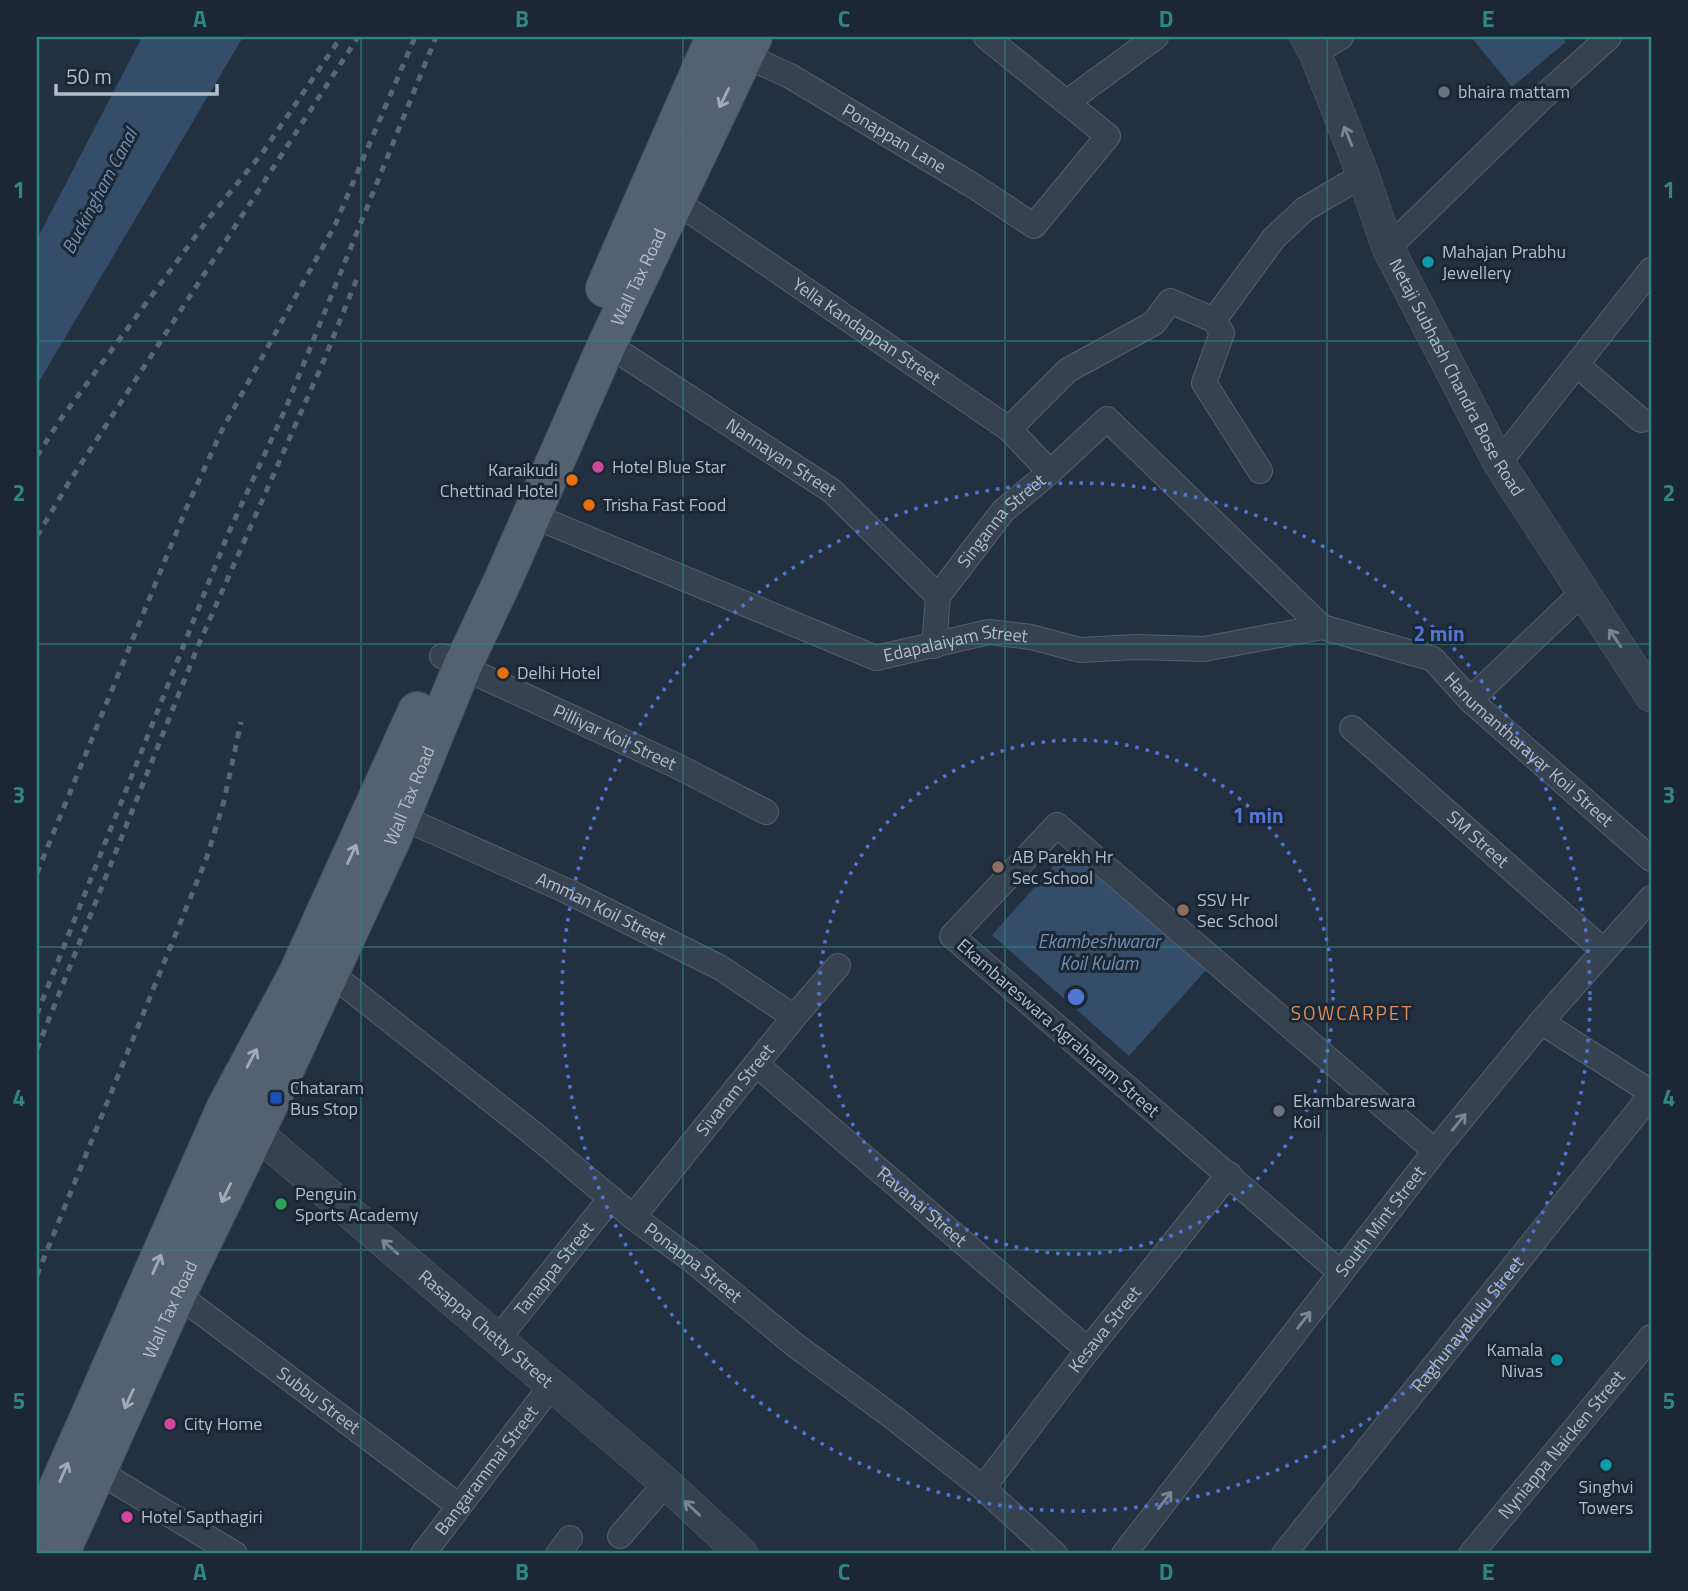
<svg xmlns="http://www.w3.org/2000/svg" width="1688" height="1591" viewBox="0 0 1688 1591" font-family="'Titillium Web',sans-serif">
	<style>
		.water { fill: #344d69 }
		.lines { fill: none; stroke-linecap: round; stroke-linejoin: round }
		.minor-casing { stroke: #54606d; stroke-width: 26 }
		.tertiary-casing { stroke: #54606d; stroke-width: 33 }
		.primary-casing { stroke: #3f4b58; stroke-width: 40 }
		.minor { stroke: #364250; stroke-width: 24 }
		.tertiary { stroke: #364250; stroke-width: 32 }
		.primary { stroke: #546170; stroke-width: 38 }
		.rail { stroke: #586677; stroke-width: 5; stroke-dasharray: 7 7; stroke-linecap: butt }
		.oneway { stroke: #9fabb9 }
		.oneway2 { stroke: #7a8694 }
		.grid { fill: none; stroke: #308481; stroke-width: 2; stroke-opacity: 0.55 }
		.ring { fill: none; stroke: #5175d3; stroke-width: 3.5; stroke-dasharray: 3.5 7 }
		.worship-dot { fill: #6b7280; stroke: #1b2734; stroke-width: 2.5 }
		.culture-dot { fill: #0f9aa8; stroke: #1b2734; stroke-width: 2.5 }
		.hotel-dot { fill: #d1479c; stroke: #1b2734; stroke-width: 2.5 }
		.food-dot { fill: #e8710a; stroke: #1b2734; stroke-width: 2.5 }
		.education-dot { fill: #8d6e63; stroke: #1b2734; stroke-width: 2.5 }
		.transit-dot { fill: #1a4fb4; stroke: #1b2734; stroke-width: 2.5 }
		.leisure-dot { fill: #2e9e5b; stroke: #1b2734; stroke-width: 2.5 }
		.labels { text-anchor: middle; stroke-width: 6; stroke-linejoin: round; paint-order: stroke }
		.poi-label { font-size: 18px; fill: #b2bdcb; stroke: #1b2734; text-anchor: start }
		.street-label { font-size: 18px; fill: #b2bdcb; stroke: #1b2734 }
		.water-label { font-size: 19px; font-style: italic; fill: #708fb1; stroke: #1b2734 }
		.neighbourhood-label { font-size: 19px; letter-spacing: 2px; fill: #de8c59; stroke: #1b2734 }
		.centre { fill: #5175d3; stroke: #1b2734; stroke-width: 3.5 }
		.ring-label { font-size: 21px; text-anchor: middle; font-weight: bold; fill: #5175d3; stroke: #1b2734; stroke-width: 6; stroke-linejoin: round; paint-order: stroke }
		.neatline { fill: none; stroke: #308481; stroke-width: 2.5 }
		.grid-label { font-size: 23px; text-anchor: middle; font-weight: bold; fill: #308481 }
	</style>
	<rect width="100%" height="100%" fill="#223040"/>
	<!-- water -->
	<g class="water">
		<polygon points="142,37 243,37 37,385 37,239"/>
		<polygon points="1471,37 1561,37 1566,42 1512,87"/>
		<polygon points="1070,847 1207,969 1129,1056 992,935"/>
	</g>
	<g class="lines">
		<!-- minor casing -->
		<g class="minor-casing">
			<g id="minor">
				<polyline points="1315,53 1341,37"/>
				<path id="s1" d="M 744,55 L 790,76 L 972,185 L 1034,226 L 1108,136 L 986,37"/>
				<polyline points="1067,102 1156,37"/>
				<path id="s2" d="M 674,200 L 1009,429 L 1050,472"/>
				<polyline points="1388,248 1544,96 1609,37"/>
				<polyline points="1214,320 1222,333 1204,383 1260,471"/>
				<path id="s3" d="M 607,344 L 832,491 L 938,596"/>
				<polyline points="1577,365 1641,420"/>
				<polyline points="1009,429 1068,370 1154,323 1170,301 1214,320 1274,238 1305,209 1363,175"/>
				<polyline points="1499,463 1651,270"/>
				<path id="s4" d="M 531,515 L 876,658 L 989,632 L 1031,637 L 1080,650 L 1136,647 L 1204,649 L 1322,627 L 1433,659 L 1470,700 L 1651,859"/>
				<path id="s5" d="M 934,646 L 938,596 L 1003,511 L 1050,472 L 1107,419 L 1322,627"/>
				<path id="s6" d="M 442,656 L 462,667 L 677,766 L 766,812"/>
				<polyline points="1470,700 1584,591"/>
				<path id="s7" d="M 1352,728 L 1603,950"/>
				<path id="s8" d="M 401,817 L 567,891 L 721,968 L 794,1017"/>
				<path id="s9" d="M 329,972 L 535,1135 L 633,1217 L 693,1261 L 795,1345 L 894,1418 L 983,1488 L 1055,1554"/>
				<polyline points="1541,1022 1651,1092"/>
				<path id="s10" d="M 756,1064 L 1088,1350"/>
				<path id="s11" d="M 633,1217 L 794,1017 L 838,966"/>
				<polyline points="1341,1273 952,936 1057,825 1435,1151"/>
				<path id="s12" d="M 177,1294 L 459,1506"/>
				<path id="s13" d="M 497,1340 L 611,1198"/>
				<polyline points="96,1470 235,1554"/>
				<path id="s14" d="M 983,1488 L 1088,1350 L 1229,1174"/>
				<polyline points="620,1536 666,1483"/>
				<path id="s15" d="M 423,1554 L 551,1386"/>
				<polyline points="558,1554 570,1538"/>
				<path id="s16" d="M 1124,1554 L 1435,1151 L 1541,1022 L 1651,898"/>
				<path id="s17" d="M 1284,1554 L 1651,1095"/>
				<path id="s18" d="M 1471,1554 L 1651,1337"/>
			</g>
		</g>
		<!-- tertiary casing -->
		<g class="tertiary-casing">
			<g id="tertiary">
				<path id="s19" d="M 1306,37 L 1315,53 L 1363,175 L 1388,248 L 1499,463 L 1651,696"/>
				<path id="s20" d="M 238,1117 L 666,1483 L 742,1554"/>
			</g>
		</g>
		<!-- primary casing -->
		<g class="primary-casing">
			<g id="primary">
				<polyline points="605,288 715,37"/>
				<polyline points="37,1535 226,1107 297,975 417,711"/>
				<path id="s21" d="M 60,1554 L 177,1294 L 256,1132 L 393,836 L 462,667 L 504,578 L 607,344 L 753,37"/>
			</g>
		</g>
		<!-- minor -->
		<use href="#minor" class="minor"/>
		<!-- tertiary -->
		<use href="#tertiary" class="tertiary"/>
		<!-- primary -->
		<use href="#primary" class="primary"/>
		<!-- rail -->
		<g class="rail">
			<polyline points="37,456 60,420 209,218 263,152 341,37"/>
			<polyline points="37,536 68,484 358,37"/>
			<polyline points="37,873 186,509 222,430 335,225 415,37"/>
			<polyline points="37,1014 228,534 285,410 436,37"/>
			<polyline points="37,1049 198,646 324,360 358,276"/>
			<polyline points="37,1275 207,857 224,801 241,722"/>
		</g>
	</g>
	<!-- one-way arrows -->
	<defs><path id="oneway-shaft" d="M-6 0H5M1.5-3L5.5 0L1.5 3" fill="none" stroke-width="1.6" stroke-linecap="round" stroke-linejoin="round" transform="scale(1.75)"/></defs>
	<g class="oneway">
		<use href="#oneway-shaft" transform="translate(724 98) rotate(116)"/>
		<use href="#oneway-shaft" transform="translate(352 854) rotate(-65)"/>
		<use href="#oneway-shaft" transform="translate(252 1058) rotate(-62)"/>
		<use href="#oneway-shaft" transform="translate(226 1193) rotate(116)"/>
		<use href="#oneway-shaft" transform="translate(157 1264) rotate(-66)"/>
		<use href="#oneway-shaft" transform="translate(129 1399) rotate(115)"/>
		<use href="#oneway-shaft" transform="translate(64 1472) rotate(-66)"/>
	</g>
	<g class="oneway2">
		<use href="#oneway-shaft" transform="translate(1348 136) rotate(-112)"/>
		<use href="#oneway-shaft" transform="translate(1615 638) rotate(-124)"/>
		<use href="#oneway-shaft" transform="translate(1459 1122) rotate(-51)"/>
		<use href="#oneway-shaft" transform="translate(390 1247) rotate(-139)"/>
		<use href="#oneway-shaft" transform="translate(1304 1320) rotate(-52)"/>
		<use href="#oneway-shaft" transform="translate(1165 1500) rotate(-52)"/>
		<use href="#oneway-shaft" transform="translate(692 1508) rotate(-137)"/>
	</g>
	<!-- grid -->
	<path class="grid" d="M 361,37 L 361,1554M 683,37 L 683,1554M 1005,37 L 1005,1554M 1327,37 L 1327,1554M 37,341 L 1651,341M 37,644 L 1651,644M 37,947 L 1651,947M 37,1250 L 1651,1250"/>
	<!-- distance rings -->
	<g class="ring">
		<circle cx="1076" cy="997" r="257"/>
		<circle cx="1076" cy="997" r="514"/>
	</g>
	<!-- markers -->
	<g class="worship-dot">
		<circle cx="1444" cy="92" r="7"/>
		<circle cx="1279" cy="1111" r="7"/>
	</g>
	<g class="culture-dot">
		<circle cx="1428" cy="262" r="7"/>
		<circle cx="1557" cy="1360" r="7"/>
		<circle cx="1606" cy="1465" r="7"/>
	</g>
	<g class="hotel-dot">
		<circle cx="598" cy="467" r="7"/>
		<circle cx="170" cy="1424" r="7"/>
		<circle cx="127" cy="1517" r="7"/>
	</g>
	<g class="food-dot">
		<circle cx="572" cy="480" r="7"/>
		<circle cx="589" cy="505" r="7"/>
		<circle cx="503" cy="673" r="7"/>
	</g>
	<g class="education-dot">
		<circle cx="998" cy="867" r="7"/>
		<circle cx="1183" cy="910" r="7"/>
	</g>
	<rect class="transit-dot" x="269" y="1091" width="14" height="14" rx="3.5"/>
	<circle class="leisure-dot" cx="281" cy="1204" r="7"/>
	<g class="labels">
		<!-- poi labels -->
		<g class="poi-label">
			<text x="1458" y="98">bhaira mattam</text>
			<text x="1442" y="258">Mahajan Prabhu<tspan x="1442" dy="21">Jewellery</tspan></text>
			<text x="612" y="473">Hotel Blue Star</text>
			<text x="558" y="476" text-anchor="end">Karaikudi<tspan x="558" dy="21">Chettinad Hotel</tspan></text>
			<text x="603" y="511">Trisha Fast Food</text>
			<text x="517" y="679">Delhi Hotel</text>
			<text x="1012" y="863">AB Parekh Hr<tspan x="1012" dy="21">Sec School</tspan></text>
			<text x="1197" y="906">SSV Hr<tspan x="1197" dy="21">Sec School</tspan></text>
			<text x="290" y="1094">Chataram<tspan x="290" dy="21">Bus Stop</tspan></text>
			<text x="1293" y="1107">Ekambareswara<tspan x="1293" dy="21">Koil</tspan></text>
			<text x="295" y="1200">Penguin<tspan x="295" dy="21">Sports Academy</tspan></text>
			<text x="1543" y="1356" text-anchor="end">Kamala<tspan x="1543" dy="21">Nivas</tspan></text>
			<text x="184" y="1430">City Home</text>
			<text x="1606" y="1493" text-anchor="middle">Singhvi<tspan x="1606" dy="21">Towers</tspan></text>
			<text x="141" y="1523">Hotel Sapthagiri</text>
		</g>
		<!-- street labels -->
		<g class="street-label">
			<text dy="6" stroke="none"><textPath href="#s1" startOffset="172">Ponappan Lane</textPath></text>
			<text dy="6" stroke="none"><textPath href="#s21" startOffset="1402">Wall Tax Road</textPath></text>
			<text dy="6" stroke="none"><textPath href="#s2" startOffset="233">Yella Kandappan Street</textPath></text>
			<text dy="6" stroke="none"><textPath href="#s19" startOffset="373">Netaji Subhash Chandra Bose Road</textPath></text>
			<text dy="6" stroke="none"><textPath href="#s3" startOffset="208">Nannayan Street</textPath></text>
			<text dy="6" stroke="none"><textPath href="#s5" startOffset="149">Singanna Street</textPath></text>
			<text dy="6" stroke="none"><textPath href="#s4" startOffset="455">Edapalaiyam Street</textPath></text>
			<text dy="6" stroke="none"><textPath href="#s6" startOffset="191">Pilliyar Koil Street</textPath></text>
			<text dy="6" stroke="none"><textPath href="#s4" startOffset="1074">Hanumantharayar Koil Street</textPath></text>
			<text dy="6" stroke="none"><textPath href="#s21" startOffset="835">Wall Tax Road</textPath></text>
			<text dy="6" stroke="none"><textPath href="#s7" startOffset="168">SM Street</textPath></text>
			<text dy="6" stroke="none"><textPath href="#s8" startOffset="220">Amman Koil Street</textPath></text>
			<text transform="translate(1058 1028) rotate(41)" y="6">Ekambareswara Agraharam Street</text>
			<text dy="6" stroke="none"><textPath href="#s11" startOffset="163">Sivaram Street</textPath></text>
			<text dy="6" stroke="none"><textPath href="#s10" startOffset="219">Ravanai Street</textPath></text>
			<text dy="6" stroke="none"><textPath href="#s16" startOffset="420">South Mint Street</textPath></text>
			<text dy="6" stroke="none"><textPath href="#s9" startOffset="466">Ponappa Street</textPath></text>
			<text dy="6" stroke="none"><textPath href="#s13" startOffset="91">Tanappa Street</textPath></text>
			<text dy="6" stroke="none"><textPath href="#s21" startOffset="268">Wall Tax Road</textPath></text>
			<text dy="6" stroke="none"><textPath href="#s17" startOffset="294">Raghunayakulu Street</textPath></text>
			<text dy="6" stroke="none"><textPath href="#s20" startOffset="326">Rasappa Chetty Street</textPath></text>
			<text dy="6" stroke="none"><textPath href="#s14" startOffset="200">Kesava Street</textPath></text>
			<text dy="6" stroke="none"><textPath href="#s12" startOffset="177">Subbu Street</textPath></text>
			<text dy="6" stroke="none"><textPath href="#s18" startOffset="142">Nyniappa Naicken Street</textPath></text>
			<text dy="6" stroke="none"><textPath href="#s15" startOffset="105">Bangarammai Street</textPath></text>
		</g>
		<!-- water labels -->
		<g class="water-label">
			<text transform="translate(99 191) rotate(-62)" y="7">Buckingham Canal</text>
			<text x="1099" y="948">Ekambeshwarar<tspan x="1099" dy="22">Koil Kulam</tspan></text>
		</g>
		<!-- neighbourhood labels -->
		<g class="neighbourhood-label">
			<text x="1352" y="1020">SOWCARPET</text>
		</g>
	</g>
	<circle cx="1076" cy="997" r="10" class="centre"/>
	<g class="ring-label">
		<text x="1439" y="641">2 min</text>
		<text x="1258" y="823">1 min</text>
	</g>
	<!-- border -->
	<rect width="1688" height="1591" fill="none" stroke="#1b2734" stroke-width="77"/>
	<!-- scale -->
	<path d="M56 84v10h161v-10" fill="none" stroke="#b2bdcb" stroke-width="3.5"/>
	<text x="66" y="84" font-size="21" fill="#b2bdcb" stroke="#1b2734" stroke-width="5" paint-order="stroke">50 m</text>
	<rect x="38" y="38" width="1612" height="1514" class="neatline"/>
	<g class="grid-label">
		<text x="200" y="27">A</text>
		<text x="522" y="27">B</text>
		<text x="844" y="27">C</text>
		<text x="1166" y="27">D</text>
		<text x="1488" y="27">E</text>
		<text x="19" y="198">1</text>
		<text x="1669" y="198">1</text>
		<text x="19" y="501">2</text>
		<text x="1669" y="501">2</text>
		<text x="19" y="803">3</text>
		<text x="1669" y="803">3</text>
		<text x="19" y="1106">4</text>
		<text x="1669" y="1106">4</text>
		<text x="19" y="1409">5</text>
		<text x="1669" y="1409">5</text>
		<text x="200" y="1580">A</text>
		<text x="522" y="1580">B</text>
		<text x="844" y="1580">C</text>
		<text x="1166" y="1580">D</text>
		<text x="1488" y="1580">E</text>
	</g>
</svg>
